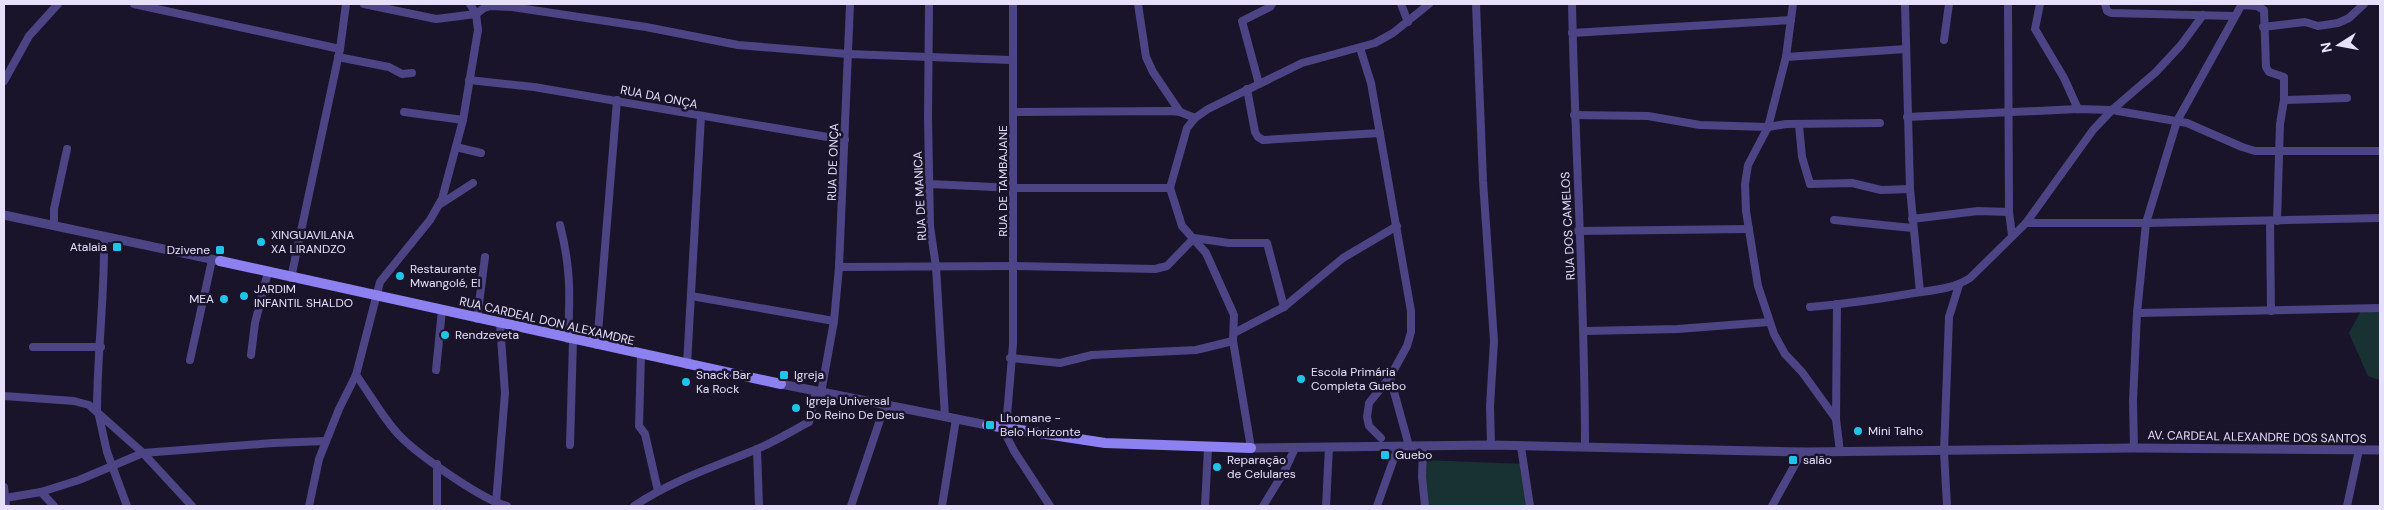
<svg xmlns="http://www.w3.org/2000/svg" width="2384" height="510" viewBox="0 0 2384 510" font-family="'DM Sans',sans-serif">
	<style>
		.green { fill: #183233 }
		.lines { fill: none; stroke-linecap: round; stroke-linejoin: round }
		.minor { stroke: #4c4484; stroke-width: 8 }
		.tertiary { stroke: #4c4484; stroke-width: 9 }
		.secondary { stroke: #8d81f2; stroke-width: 10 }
		.poi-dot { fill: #20c4e8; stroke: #1a142a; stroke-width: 2 }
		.labels { text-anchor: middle; stroke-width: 5; stroke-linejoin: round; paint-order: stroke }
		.street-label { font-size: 12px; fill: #e6e0fc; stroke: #1a142a }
		.poi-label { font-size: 12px; fill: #e6e0fc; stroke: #1a142a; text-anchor: start }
	</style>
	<rect width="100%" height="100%" fill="#1a142a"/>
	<!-- green -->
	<g class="green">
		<polygon points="2380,304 2380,380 2368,376 2349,333 2362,309"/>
		<polygon points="1423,460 1523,464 1528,506 1427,506"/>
	</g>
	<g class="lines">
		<!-- minor -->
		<g class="minor">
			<polyline points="134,4 340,49"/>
			<polyline points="364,4 436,19 476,14 484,8 490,6 512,7 646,27 738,45 848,54 1011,60"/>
			<polyline points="929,4 928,118 930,226 936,267 945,417"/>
			<polyline points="1138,4 1146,57 1153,72 1180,112"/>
			<polyline points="1401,4 1408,22"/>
			<polyline points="1476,4 1483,181 1494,341 1490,406 1491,445"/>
			<path d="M 1572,4 C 1575,152 1585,299 1585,447"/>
			<polyline points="1793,4 1786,57 1768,127 1748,165 1745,184 1746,211 1758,286 1774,334 1785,354 1802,372 1836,419 1840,452"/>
			<polyline points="1905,4 1910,189 1920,292"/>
			<polyline points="2008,4 2009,212 2012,235"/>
			<polyline points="2040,4 2035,29 2064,78 2078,109"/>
			<polyline points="2105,4 2107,11 2111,13 2234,16"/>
			<polyline points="2241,5 2257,6 2264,10 2266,67 2269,72 2284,77 2284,100 2347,98"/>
			<polyline points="2263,27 2305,22 2318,26 2338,23 2349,18 2364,4"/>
			<polyline points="1572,33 1791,20"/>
			<polyline points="1944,40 1949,4"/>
			<polyline points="1360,48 1371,83 1411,311 1411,332 1407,346 1390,377 1369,403 1367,417 1369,426 1381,438"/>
			<polyline points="338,57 389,67 402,74 412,73"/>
			<polyline points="1786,57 1906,49"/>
			<polyline points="469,80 534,87 845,140"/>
			<polyline points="4,81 29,36 58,4"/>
			<polyline points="1259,84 1242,21 1270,7 1272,4"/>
			<polyline points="1247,89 1255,132 1258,137 1263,140 1380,133"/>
			<polyline points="404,112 463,120"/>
			<polyline points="1014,112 1171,111 1180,112 1195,118"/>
			<polyline points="1574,115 1648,116 1700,125 1768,127 1786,124 1880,123"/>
			<polyline points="1907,117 2078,109 2112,110 2187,123 2242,147 2255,151 2380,151"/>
			<polyline points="1799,125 1802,157 1810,184 1852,183 1881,190 1910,189"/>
			<polyline points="456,147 481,153"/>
			<polyline points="930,184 1014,188 1170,188"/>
			<polyline points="439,205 473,183"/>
			<polyline points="1912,219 1978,211 2009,212"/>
			<polyline points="1834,220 1912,228"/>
			<polyline points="2270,221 2271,311"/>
			<polyline points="2277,221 2280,124 2284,100"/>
			<polyline points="2026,223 2146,223 2380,218"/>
			<path d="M 560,225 C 571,268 570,295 568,339"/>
			<polyline points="54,226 54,209 67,149"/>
			<polyline points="1578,231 1749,229"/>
			<polyline points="839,267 1014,266 1155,269 1167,266 1194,238 1229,243 1267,243 1284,307"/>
			<polyline points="291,278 340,49 346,4"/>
			<polyline points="691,296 834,321"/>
			<path d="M 1810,307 C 1845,304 1880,299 1914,293 C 1934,290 1953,289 1970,278 L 2026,223 L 2093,130 L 2112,110 L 2156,72 L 2181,45 L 2203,15"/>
			<polyline points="2137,313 2380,308"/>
			<polyline points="477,319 485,257"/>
			<polyline points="1585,331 1678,329 1769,322"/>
			<polyline points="1234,333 1284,307 1343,258 1397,226"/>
			<polyline points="597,345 617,100"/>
			<polyline points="33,347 101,347"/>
			<polyline points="251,355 255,323 268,272"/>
			<polyline points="641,355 639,426 645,434 658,491"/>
			<polyline points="1010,358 1060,363 1092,355 1196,350 1233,341"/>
			<polyline points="190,360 212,260"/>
			<polyline points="687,365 701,116"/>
			<polyline points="436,370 442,310"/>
			<path d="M 356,375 C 370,394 382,417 399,435 C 417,454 482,500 507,506"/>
			<polyline points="1390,377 1409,446"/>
			<polyline points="821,393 834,321 839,267 850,4"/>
			<polyline points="4,396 74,401 89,405 143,453 192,506"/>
			<path d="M 97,412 C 97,353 105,295 104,237"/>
			<polyline points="99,416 107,452 127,506"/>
			<polyline points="1836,419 1837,304"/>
			<polyline points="1002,427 1014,451 1050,506"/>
			<polyline points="1006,428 1013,344 1013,4"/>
			<polyline points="570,445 573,340"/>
			<polyline points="1423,447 1422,477 1425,506"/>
			<polyline points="1521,447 1530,506"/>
			<polyline points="1251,448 1233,341 1234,315 1206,253 1182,226 1170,188 1187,128 1195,118 1208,109 1302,63 1375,43 1393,33 1429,4"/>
			<polyline points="2134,448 2133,401 2137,313 2146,223 2177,121 2242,4"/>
			<polyline points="757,449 759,506"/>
			<polyline points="4,487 6,506"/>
			<polyline points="41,492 54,506"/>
			<polyline points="5,498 41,492 79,480 143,453 273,443 326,441"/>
			<polyline points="496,503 505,393 500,324"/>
			<polyline points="309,506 319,459 339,409 356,375 380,282 430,220 442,199 463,120 478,30 476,14 470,4"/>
			<polyline points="437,506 437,464"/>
			<path d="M 634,506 C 671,481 713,467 755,450 C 774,442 792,431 809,422 L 816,392"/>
			<polyline points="851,506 885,405"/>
			<polyline points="942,506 956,419"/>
			<polyline points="1205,506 1208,448"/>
			<polyline points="1263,506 1284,472 1295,448"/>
			<polyline points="1326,506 1329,447"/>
			<polyline points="1377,506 1398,447"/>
			<polyline points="1772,506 1802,452"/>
			<polyline points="1947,506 1944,452 1949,317 1959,285"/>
			<polyline points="2347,506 2359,450"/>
		</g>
		<!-- tertiary -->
		<g class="tertiary">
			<polyline points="4,215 220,261"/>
			<polyline points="781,384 987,425"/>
			<polyline points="1251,448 1491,445 1806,452 2134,448 2380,450"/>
		</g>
		<!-- secondary -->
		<g class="secondary">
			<polyline points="220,261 781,384"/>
			<polyline points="987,425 1105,443 1251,448"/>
		</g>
	</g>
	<!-- markers -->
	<g class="poi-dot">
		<circle cx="261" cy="242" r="5"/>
		<rect x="112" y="242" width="10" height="10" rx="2.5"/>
		<rect x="215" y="245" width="10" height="10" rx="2.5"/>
		<circle cx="400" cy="276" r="5"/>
		<circle cx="244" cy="296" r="5"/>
		<circle cx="224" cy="299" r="5"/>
		<circle cx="445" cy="335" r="5"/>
		<rect x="779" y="370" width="10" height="10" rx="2.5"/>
		<circle cx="1301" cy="379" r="5"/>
		<circle cx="686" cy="382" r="5"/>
		<circle cx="796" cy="408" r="5"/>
		<rect x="985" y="420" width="10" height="10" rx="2.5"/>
		<circle cx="1858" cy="431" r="5"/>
		<rect x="1380" y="450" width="10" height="10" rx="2.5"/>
		<rect x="1788" y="455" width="10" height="10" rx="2.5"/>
		<circle cx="1217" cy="467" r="5"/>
	</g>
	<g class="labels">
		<!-- street labels -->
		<g class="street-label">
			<text transform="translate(659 97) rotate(11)" y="4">RUA DA ONÇA</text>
			<text transform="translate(833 162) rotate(-88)" y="4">RUA DE ONÇA</text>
			<text transform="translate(1003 181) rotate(-90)" y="4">RUA DE TAMBAJANE</text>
			<text transform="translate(920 196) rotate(-93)" y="4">RUA DE MANICA</text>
			<text transform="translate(1568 226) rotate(-93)" y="4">RUA DOS CAMELOS</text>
			<text transform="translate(547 321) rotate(13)" y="4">RUA CARDEAL DON ALEXAMDRE</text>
			<text transform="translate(2257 437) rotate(1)" y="4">AV. CARDEAL ALEXANDRE DOS SANTOS</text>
		</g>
		<!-- poi labels -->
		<g class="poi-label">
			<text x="271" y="239">XINGUAVILANA<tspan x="271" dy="14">XA LIRANDZO</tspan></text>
			<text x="107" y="251" text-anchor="end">Atalaia</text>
			<text x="210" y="254" text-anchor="end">Dzivene</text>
			<text x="410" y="273">Restaurante<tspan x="410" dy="14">Mwangolé, El</tspan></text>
			<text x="254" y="293">JARDIM<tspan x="254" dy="14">INFANTIL SHALDO</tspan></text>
			<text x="214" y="303" text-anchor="end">MEA</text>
			<text x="455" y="339">Rendzeveta</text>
			<text x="1311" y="376">Escola Primária<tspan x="1311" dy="14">Completa Guebo</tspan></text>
			<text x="696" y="379">Snack Bar<tspan x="696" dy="14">Ka Rock</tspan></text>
			<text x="794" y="379">Igreja</text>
			<text x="806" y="405">Igreja Universal<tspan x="806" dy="14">Do Reino De Deus</tspan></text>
			<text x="1000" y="422">Lhomane -<tspan x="1000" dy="14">Belo Horizonte</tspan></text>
			<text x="1868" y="435">Mini Talho</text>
			<text x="1395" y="459">Guebo</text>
			<text x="1227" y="464">Reparação<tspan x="1227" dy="14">de Celulares</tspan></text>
			<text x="1803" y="464">salão</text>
		</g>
	</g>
	<!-- border -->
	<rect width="2384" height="510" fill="none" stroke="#e6e0fc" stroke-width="10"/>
	<!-- north arrow -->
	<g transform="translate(2339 45) rotate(259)" stroke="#1a142a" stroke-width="4" paint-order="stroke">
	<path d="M0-4L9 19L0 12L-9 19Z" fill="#e6e0fc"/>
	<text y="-8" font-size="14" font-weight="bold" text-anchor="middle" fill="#e6e0fc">N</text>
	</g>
</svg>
